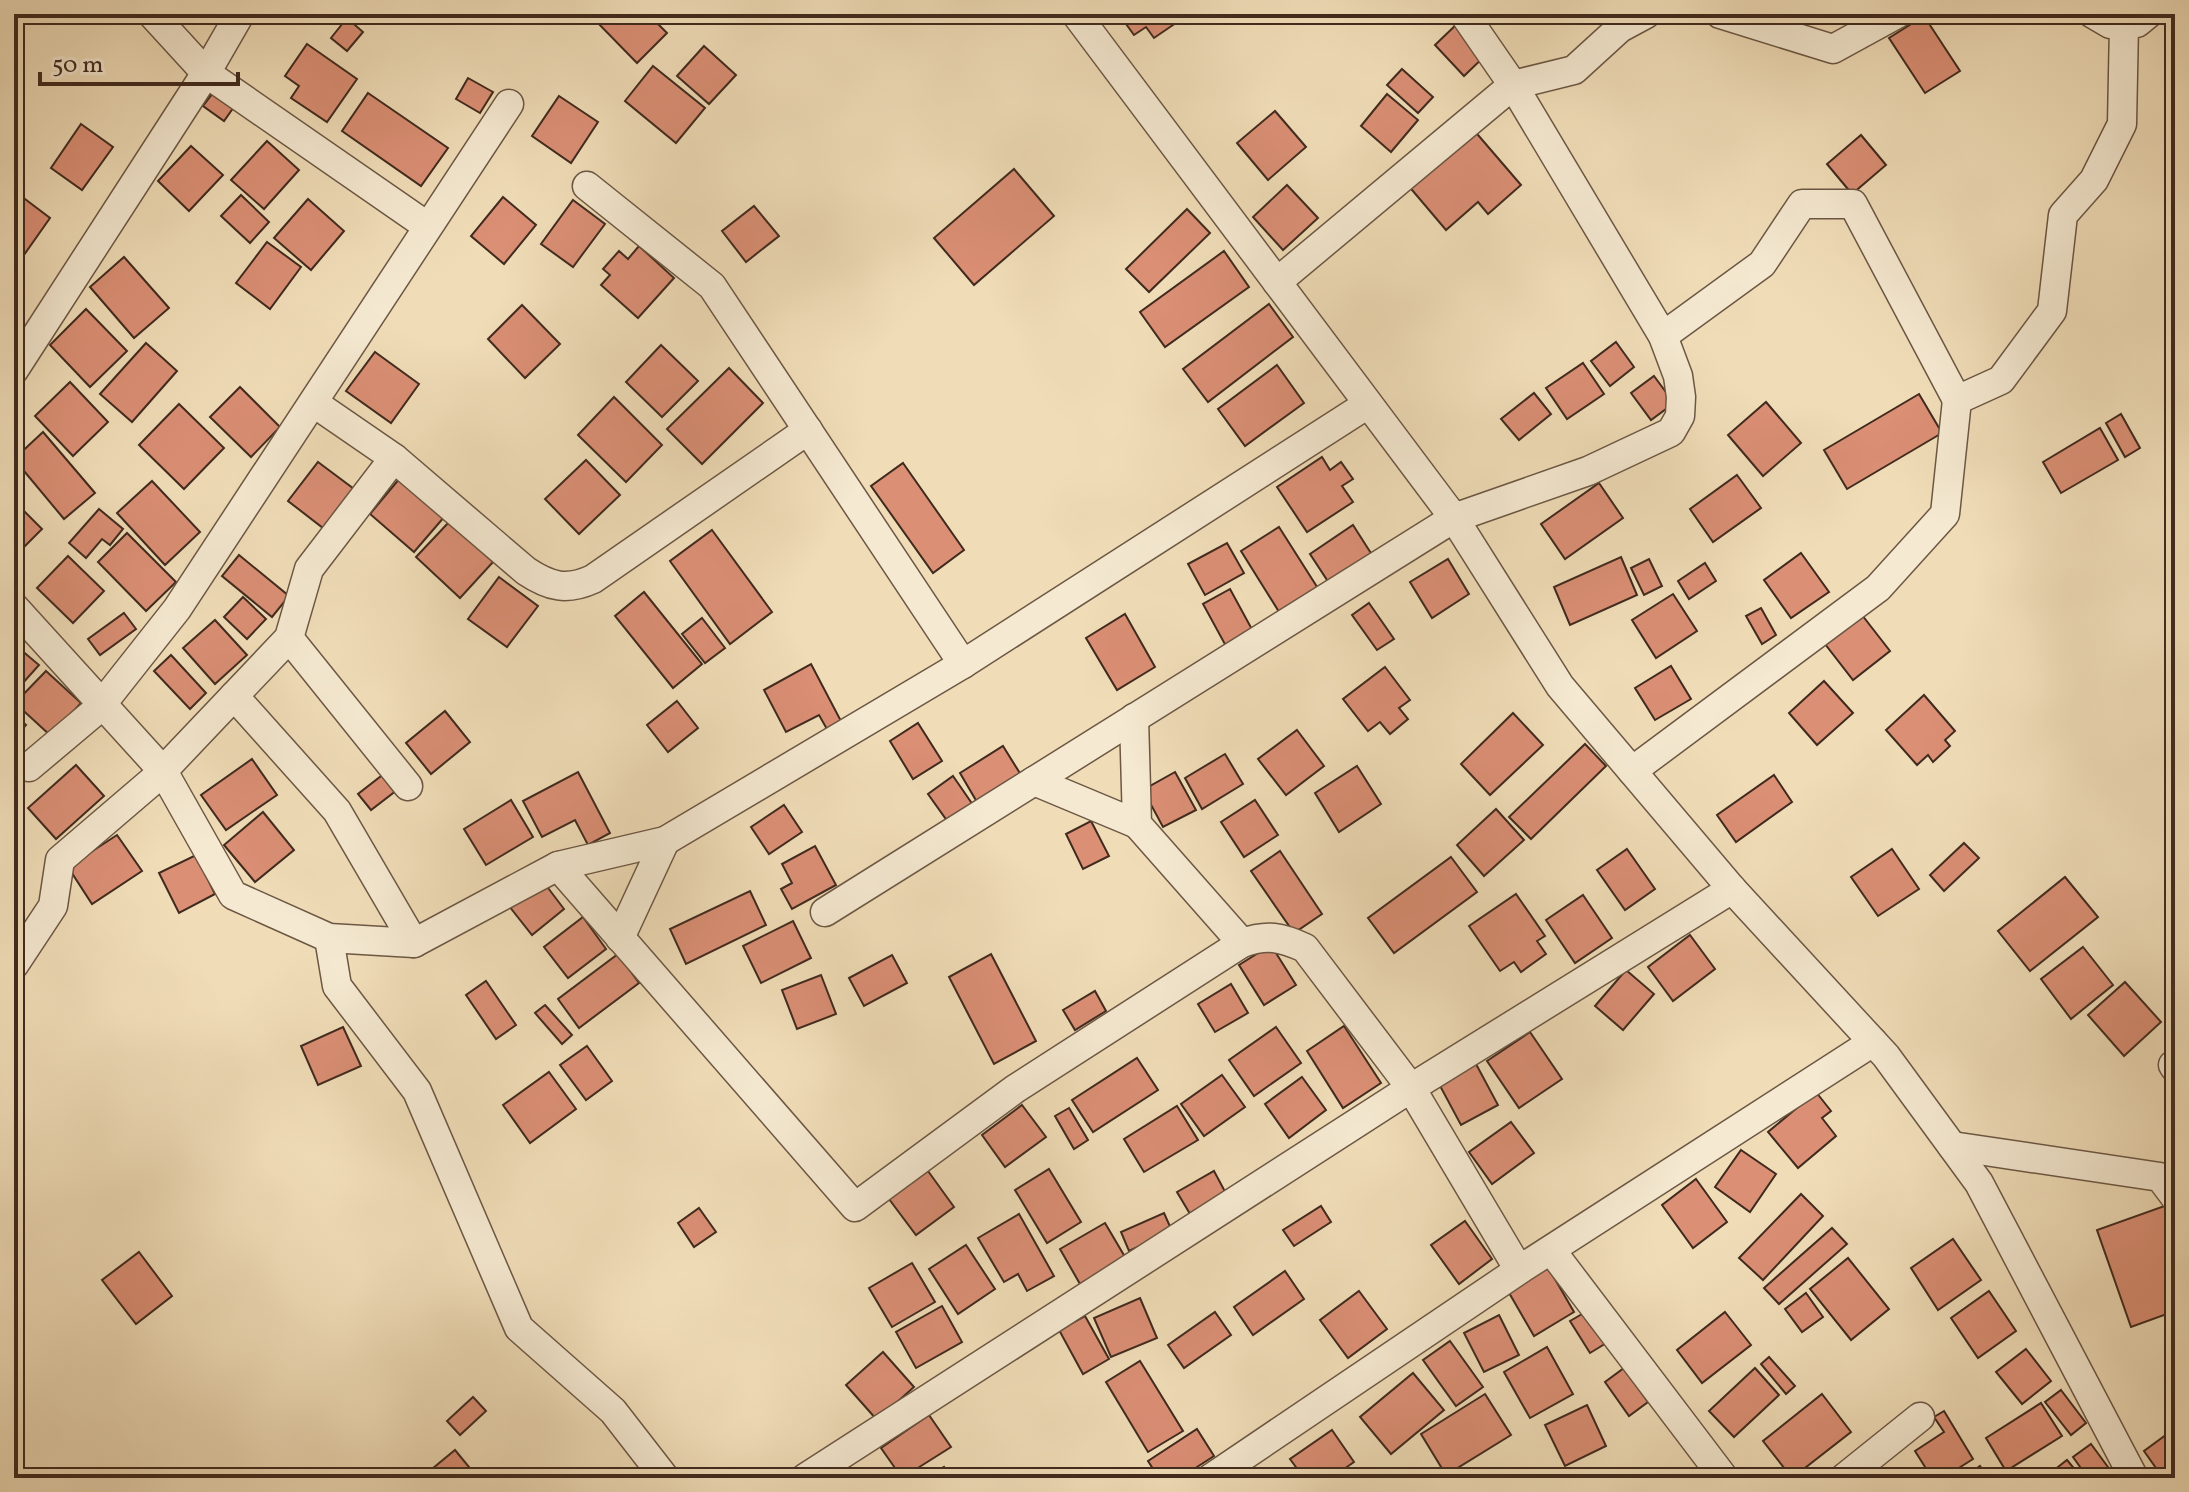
<svg xmlns="http://www.w3.org/2000/svg" width="2189" height="1492" viewBox="0 0 2189 1492" font-family="Vollkorn,serif">
	<style>
		.building { fill: #db8f75; stroke: #402a1e; stroke-width: 2 }
		.lines { fill: none; stroke-linecap: round; stroke-linejoin: round }
		.street-casing { stroke: #6c5744; stroke-width: 31 }
		.street { stroke: #f5e9d1; stroke-width: 28 }
	</style>
	<rect width="100%" height="100%" fill="#f0ddb8"/>
	<filter id="stains"><feTurbulence type="fractalNoise" baseFrequency=".0025" numOctaves="4"/><feColorMatrix values="0 0 0 0 .2 0 0 0 0 .09 0 0 0 0 .02 0 0 0 .5 -.17"/></filter>
	<radialGradient id="worn" r=".72"><stop offset=".6" stop-color="#630" stop-opacity="0"/><stop offset="1" stop-color="#630" stop-opacity=".3"/></radialGradient>
	<!-- building -->
	<g class="building">
		<polygon points="648,14 667,33 637,63 590,15"/>
		<polygon points="1126,14 1189,14 1154,38 1146,27 1134,35 1121,17"/>
		<polygon points="1924,16 1960,71 1925,93 1889,38"/>
		<polygon points="347,18 363,32 347,51 331,38"/>
		<polygon points="1460,21 1489,52 1464,76 1435,45"/>
		<polygon points="307,44 357,79 327,122 291,98 299,86 285,76"/>
		<polygon points="704,46 736,75 709,104 677,76"/>
		<polygon points="653,66 705,108 676,143 625,101"/>
		<polygon points="1402,69 1433,97 1418,113 1387,85"/>
		<polygon points="468,78 493,92 480,113 456,99"/>
		<polygon points="216,89 236,104 224,121 203,106"/>
		<polygon points="368,93 448,148 421,186 342,131"/>
		<polygon points="1387,94 1418,120 1391,152 1361,126"/>
		<polygon points="559,96 598,122 571,163 532,136"/>
		<polygon points="1275,111 1306,147 1268,180 1237,143"/>
		<polygon points="81,124 113,147 82,190 51,168"/>
		<polygon points="1472,128 1521,185 1488,214 1478,202 1446,230 1407,184"/>
		<polygon points="1861,135 1886,165 1852,194 1827,164"/>
		<polygon points="267,141 299,170 264,209 231,180"/>
		<polygon points="191,146 223,175 189,211 158,181"/>
		<polygon points="1014,169 1054,216 974,285 934,238"/>
		<polygon points="1287,185 1318,218 1283,250 1253,217"/>
		<polygon points="241,195 269,222 250,243 221,216"/>
		<polygon points="503,197 536,225 504,264 471,236"/>
		<polygon points="25,199 50,218 19,262 14,259 14,214"/>
		<polygon points="308,199 344,231 311,270 274,238"/>
		<polygon points="573,200 605,224 573,267 541,244"/>
		<polygon points="754,206 779,236 746,262 722,231"/>
		<polygon points="1187,209 1210,233 1149,292 1126,269"/>
		<polygon points="267,242 301,267 270,309 236,283"/>
		<polygon points="639,246 674,278 638,318 601,285 610,275 603,269 619,251 628,259"/>
		<polygon points="1224,251 1249,287 1165,347 1140,312"/>
		<polygon points="124,257 169,308 134,338 90,287"/>
		<polygon points="1269,304 1293,337 1208,402 1183,369"/>
		<polygon points="522,305 560,344 525,378 488,339"/>
		<polygon points="86,309 127,351 90,387 50,345"/>
		<polygon points="1616,342 1634,367 1610,386 1591,361"/>
		<polygon points="146,343 177,371 132,422 100,394"/>
		<polygon points="661,345 698,381 662,417 626,382"/>
		<polygon points="375,352 419,384 391,423 346,391"/>
		<polygon points="1583,363 1604,394 1567,419 1546,388"/>
		<polygon points="1277,365 1304,403 1245,446 1218,409"/>
		<polygon points="729,368 763,403 702,464 667,429"/>
		<polygon points="1654,376 1674,403 1651,420 1631,393"/>
		<polygon points="70,382 108,422 73,456 35,416"/>
		<polygon points="240,387 280,427 251,457 210,417"/>
		<polygon points="1534,393 1551,414 1519,440 1501,419"/>
		<polygon points="1919,394 1942,433 1847,489 1824,450"/>
		<polygon points="614,397 662,445 626,482 578,435"/>
		<polygon points="1766,402 1801,443 1763,476 1728,435"/>
		<polygon points="179,404 224,448 184,489 139,445"/>
		<polygon points="2121,414 2140,448 2125,457 2106,423"/>
		<polygon points="2100,428 2118,460 2061,493 2043,462"/>
		<polygon points="43,432 95,493 64,519 14,459"/>
		<polygon points="1322,457 1330,470 1341,462 1353,479 1342,486 1353,502 1307,532 1277,487"/>
		<polygon points="586,460 620,495 579,534 545,499"/>
		<polygon points="318,462 354,489 323,528 288,501"/>
		<polygon points="903,463 964,550 933,573 871,486"/>
		<polygon points="1737,475 1761,508 1713,542 1690,509"/>
		<polygon points="400,478 445,516 414,552 370,514"/>
		<polygon points="152,481 200,532 165,565 117,513"/>
		<polygon points="1599,483 1623,518 1565,559 1541,524"/>
		<polygon points="17,504 42,529 14,557 14,507"/>
		<polygon points="99,509 123,529 110,545 102,539 86,558 69,543"/>
		<polygon points="450,521 493,562 460,598 416,557"/>
		<polygon points="1353,525 1374,558 1331,586 1310,554"/>
		<polygon points="1279,527 1319,590 1281,615 1241,551"/>
		<polygon points="712,530 772,612 730,644 670,561"/>
		<polygon points="127,533 176,582 146,611 98,562"/>
		<polygon points="1227,543 1244,573 1205,595 1188,564"/>
		<polygon points="1801,553 1829,592 1791,618 1764,580"/>
		<polygon points="239,555 289,596 272,617 222,576"/>
		<polygon points="68,556 104,591 73,623 37,588"/>
		<polygon points="1621,557 1637,595 1570,625 1554,587"/>
		<polygon points="1448,559 1469,594 1432,618 1410,582"/>
		<polygon points="1649,559 1662,586 1644,595 1631,568"/>
		<polygon points="1705,563 1716,581 1689,599 1678,581"/>
		<polygon points="499,577 538,606 507,647 468,619"/>
		<polygon points="1230,589 1254,633 1227,648 1203,604"/>
		<polygon points="644,592 702,664 673,688 615,616"/>
		<polygon points="1673,594 1697,631 1656,658 1632,620"/>
		<polygon points="243,597 266,619 247,639 224,617"/>
		<polygon points="1369,603 1394,639 1377,650 1352,615"/>
		<polygon points="1761,608 1776,635 1762,644 1746,616"/>
		<polygon points="124,613 136,629 100,655 88,639"/>
		<polygon points="1125,614 1155,667 1117,690 1086,638"/>
		<polygon points="1862,615 1890,651 1853,680 1825,644"/>
		<polygon points="702,618 725,648 705,663 682,634"/>
		<polygon points="215,620 247,655 215,684 183,648"/>
		<polygon points="14,644 39,665 14,693"/>
		<polygon points="171,655 206,693 190,709 154,671"/>
		<polygon points="811,664 842,723 828,731 819,715 786,732 764,690"/>
		<polygon points="1671,666 1691,699 1655,720 1635,688"/>
		<polygon points="1385,667 1410,700 1399,708 1408,719 1390,734 1380,722 1368,731 1343,699"/>
		<polygon points="46,671 81,703 51,736 15,703"/>
		<polygon points="1824,681 1853,713 1817,745 1789,713"/>
		<polygon points="1924,695 1955,731 1945,740 1950,746 1933,762 1928,755 1917,765 1886,730"/>
		<polygon points="677,701 698,728 668,752 647,725"/>
		<polygon points="445,711 470,742 431,774 406,743"/>
		<polygon points="1513,713 1543,745 1490,795 1461,764"/>
		<polygon points="14,715 26,725 14,740"/>
		<polygon points="918,723 942,761 913,779 890,741"/>
		<polygon points="1297,730 1324,766 1286,795 1258,759"/>
		<polygon points="1585,744 1606,766 1531,839 1509,817"/>
		<polygon points="1003,746 1021,775 977,802 960,773"/>
		<polygon points="1225,754 1243,784 1202,809 1185,778"/>
		<polygon points="252,759 277,795 226,830 201,795"/>
		<polygon points="76,765 104,796 56,839 28,808"/>
		<polygon points="1357,766 1381,804 1339,832 1315,793"/>
		<polygon points="578,772 610,833 588,845 575,820 542,837 523,801"/>
		<polygon points="1175,772 1196,810 1163,827 1143,790"/>
		<polygon points="385,773 397,790 371,810 358,794"/>
		<polygon points="1774,775 1792,802 1736,842 1717,815"/>
		<polygon points="953,776 973,805 948,822 928,794"/>
		<polygon points="511,800 533,837 486,865 464,829"/>
		<polygon points="1255,800 1278,835 1244,857 1221,822"/>
		<polygon points="784,805 802,832 769,854 751,827"/>
		<polygon points="1496,809 1524,840 1484,876 1457,845"/>
		<polygon points="263,812 294,850 255,882 224,845"/>
		<polygon points="1091,821 1109,856 1083,869 1066,834"/>
		<polygon points="117,835 142,871 92,904 68,867"/>
		<polygon points="1964,843 1979,858 1944,891 1930,875"/>
		<polygon points="815,846 836,885 792,909 781,889 792,883 782,864"/>
		<polygon points="1627,849 1655,889 1625,910 1597,870"/>
		<polygon points="1892,849 1919,889 1878,916 1851,877"/>
		<polygon points="1280,851 1322,914 1294,933 1251,871"/>
		<polygon points="196,855 215,894 179,913 159,873"/>
		<polygon points="1451,857 1477,892 1394,953 1368,918"/>
		<polygon points="2065,877 2098,917 2030,971 1998,931"/>
		<polygon points="542,880 564,909 532,935 509,906"/>
		<polygon points="750,891 766,925 686,964 670,929"/>
		<polygon points="1516,894 1545,936 1537,941 1546,954 1521,972 1514,962 1500,971 1469,926"/>
		<polygon points="1583,895 1612,938 1575,963 1546,920"/>
		<polygon points="583,917 606,949 568,978 544,947"/>
		<polygon points="793,921 811,958 761,983 743,946"/>
		<polygon points="1690,935 1715,969 1673,1001 1648,967"/>
		<polygon points="1271,945 1296,985 1264,1005 1239,965"/>
		<polygon points="2083,947 2113,985 2071,1019 2041,979"/>
		<polygon points="618,954 639,983 579,1028 558,999"/>
		<polygon points="991,954 1036,1041 994,1064 949,977"/>
		<polygon points="892,955 907,983 864,1006 849,978"/>
		<polygon points="1626,970 1654,994 1623,1030 1595,1006"/>
		<polygon points="821,975 836,1014 797,1029 782,990"/>
		<polygon points="486,981 516,1025 496,1039 466,995"/>
		<polygon points="2125,982 2161,1022 2124,1056 2088,1015"/>
		<polygon points="1231,984 1248,1013 1215,1032 1198,1004"/>
		<polygon points="1095,991 1106,1011 1075,1030 1063,1010"/>
		<polygon points="545,1005 572,1035 562,1044 535,1013"/>
		<polygon points="1344,1026 1381,1083 1343,1108 1307,1051"/>
		<polygon points="343,1027 361,1066 318,1085 301,1046"/>
		<polygon points="1276,1027 1301,1063 1254,1096 1229,1060"/>
		<polygon points="1530,1032 1562,1079 1519,1108 1487,1061"/>
		<polygon points="587,1046 612,1081 586,1100 560,1065"/>
		<polygon points="1137,1058 1158,1090 1093,1132 1072,1100"/>
		<polygon points="1476,1064 1498,1105 1461,1125 1439,1084"/>
		<polygon points="549,1072 576,1109 530,1143 503,1105"/>
		<polygon points="1222,1075 1245,1107 1204,1136 1181,1104"/>
		<polygon points="1302,1077 1326,1110 1289,1138 1265,1104"/>
		<polygon points="1816,1092 1831,1111 1822,1118 1836,1136 1798,1168 1768,1132"/>
		<polygon points="1022,1105 1046,1137 1005,1167 982,1135"/>
		<polygon points="1177,1106 1198,1140 1144,1172 1124,1139"/>
		<polygon points="1069,1108 1088,1140 1074,1149 1055,1116"/>
		<polygon points="1511,1122 1534,1153 1492,1184 1469,1152"/>
		<polygon points="1741,1150 1776,1174 1750,1212 1715,1187"/>
		<polygon points="1049,1169 1081,1222 1047,1243 1015,1190"/>
		<polygon points="928,1171 954,1207 916,1235 889,1199"/>
		<polygon points="1214,1171 1229,1199 1193,1219 1177,1192"/>
		<polygon points="1696,1179 1727,1222 1693,1248 1662,1205"/>
		<polygon points="1801,1194 1823,1216 1763,1280 1739,1258"/>
		<polygon points="2170,1204 2175,1219 2175,1311 2131,1327 2097,1230"/>
		<polygon points="1321,1206 1331,1222 1294,1246 1283,1230"/>
		<polygon points="699,1208 716,1232 694,1247 678,1223"/>
		<polygon points="1164,1213 1172,1231 1129,1251 1121,1232"/>
		<polygon points="1019,1214 1054,1276 1027,1291 1018,1274 1004,1282 978,1238"/>
		<polygon points="1465,1221 1492,1259 1459,1284 1431,1245"/>
		<polygon points="1105,1223 1125,1257 1080,1284 1060,1249"/>
		<polygon points="1832,1228 1847,1244 1779,1304 1764,1288"/>
		<polygon points="1953,1239 1981,1280 1938,1310 1911,1268"/>
		<polygon points="966,1245 995,1289 958,1314 929,1269"/>
		<polygon points="139,1252 172,1296 136,1324 102,1280"/>
		<polygon points="1848,1258 1889,1309 1851,1340 1810,1289"/>
		<polygon points="912,1263 935,1302 892,1327 869,1288"/>
		<polygon points="1548,1267 1574,1312 1534,1336 1508,1291"/>
		<polygon points="1285,1271 1304,1299 1253,1335 1234,1307"/>
		<polygon points="1359,1291 1387,1329 1348,1358 1320,1320"/>
		<polygon points="1989,1291 2016,1331 1978,1358 1951,1318"/>
		<polygon points="1806,1293 1823,1317 1802,1332 1785,1309"/>
		<polygon points="1140,1298 1157,1338 1111,1357 1094,1318"/>
		<polygon points="942,1306 962,1342 916,1368 896,1332"/>
		<polygon points="1589,1310 1608,1342 1590,1353 1570,1321"/>
		<polygon points="1215,1312 1231,1335 1184,1368 1168,1345"/>
		<polygon points="1725,1312 1751,1345 1702,1383 1677,1350"/>
		<polygon points="1499,1315 1519,1355 1484,1372 1464,1333"/>
		<polygon points="1085,1316 1109,1359 1083,1374 1059,1330"/>
		<polygon points="1450,1341 1483,1387 1456,1406 1423,1360"/>
		<polygon points="1547,1347 1573,1394 1530,1418 1504,1372"/>
		<polygon points="2026,1349 2051,1381 2022,1404 1996,1372"/>
		<polygon points="883,1352 914,1387 877,1420 846,1385"/>
		<polygon points="1769,1357 1795,1386 1786,1394 1761,1364"/>
		<polygon points="1140,1361 1183,1431 1148,1452 1106,1382"/>
		<polygon points="1624,1368 1648,1402 1629,1416 1605,1382"/>
		<polygon points="1755,1368 1779,1395 1734,1437 1709,1411"/>
		<polygon points="1413,1373 1444,1410 1391,1454 1360,1417"/>
		<polygon points="2061,1390 2086,1423 2071,1435 2045,1402"/>
		<polygon points="1485,1394 1511,1435 1446,1475 1421,1434"/>
		<polygon points="1822,1394 1851,1432 1792,1478 1763,1441"/>
		<polygon points="473,1397 486,1411 460,1435 447,1421"/>
		<polygon points="2041,1403 2062,1436 2006,1471 1986,1438"/>
		<polygon points="1587,1405 1606,1446 1565,1466 1545,1425"/>
		<polygon points="1944,1411 1973,1459 1943,1478 1932,1478 1915,1451 1944,1432 1934,1417"/>
		<polygon points="929,1415 951,1447 902,1478 881,1448"/>
		<polygon points="1197,1429 1214,1456 1180,1478 1159,1478 1148,1461"/>
		<polygon points="2174,1429 2175,1478 2163,1478 2144,1451"/>
		<polygon points="1332,1430 1354,1462 1331,1478 1304,1478 1290,1459"/>
		<polygon points="2091,1444 2116,1478 2088,1478 2073,1457"/>
		<polygon points="455,1450 478,1478 421,1478"/>
		<polygon points="2067,1460 2082,1478 2044,1478"/>
		<polygon points="1980,1466 1989,1478 1964,1478"/>
		<polygon points="944,1467 950,1478 925,1478"/>
	</g>
	<g class="lines">
		<!-- street casing -->
		<g class="street-casing">
			<g id="street">
				<polyline points="152,14 206,73 427,226"/>
				<polyline points="1076,14 1454,518 1560,686 1732,889 1886,1056 1979,1183 2134,1478"/>
				<polyline points="1720,14 1833,49 1897,14"/>
				<polyline points="2093,14 2110,24 2124,25"/>
				<polyline points="587,186 712,286 963,664"/>
				<polyline points="1277,282 1513,85 1574,70 1620,28 1646,14"/>
				<polyline points="1663,336 1762,264 1802,204 1853,204 1957,400"/>
				<polyline points="14,370 206,73 240,14"/>
				<path d="M 314,403 L 394,458 L 526,571 C 550,587 567,591 593,579 L 808,430"/>
				<path d="M 14,607 L 163,771 L 233,895 L 329,938 L 414,943 L 558,866 L 855,1207 L 1015,1089 L 1242,943 C 1267,934 1281,937 1305,948 L 1411,1088 L 1519,1270"/>
				<polyline points="289,638 408,786"/>
				<polyline points="234,696 337,811 414,943"/>
				<polyline points="1134,718 1137,824 1242,943"/>
				<polyline points="29,767 98,709 177,609 509,104"/>
				<polyline points="1632,771 1878,588 1945,514 1957,400 2001,380 2052,311 2063,215 2094,180 2122,124 2124,25 2137,23 2148,14"/>
				<polyline points="1034,781 1137,824"/>
				<polyline points="558,866 665,841 963,664 1368,404"/>
				<polyline points="825,912 1454,518 1588,471 1671,432 1680,416 1681,397 1678,376 1663,336 1513,85 1464,14"/>
				<polyline points="329,938 337,986 417,1091 519,1328 613,1411 665,1478"/>
				<polyline points="620,938 665,841"/>
				<polyline points="14,965 53,906 60,860 157,777 289,638 309,569 394,458"/>
				<polyline points="2173,1065 2175,1068"/>
				<polyline points="1952,1146 2160,1177 2175,1197"/>
				<polyline points="1551,1250 1724,1478"/>
				<polyline points="805,1478 1411,1088 1732,889"/>
				<polyline points="1211,1478 1519,1270 1873,1042"/>
				<polyline points="1844,1478 1920,1417"/>
			</g>
		</g>
		<!-- street -->
		<use href="#street" class="street"/>
	</g>
	<!-- margin -->
	<rect width="2189" height="1492" fill="none" stroke="#f0ddb8" stroke-width="48"/>
	<rect x="16" y="16" width="2157" height="1460" fill="none" stroke="#402a1e" stroke-width="4"/>
	<rect x="24" y="24" width="2141" height="1444" fill="none" stroke="#402a1e" stroke-width="2"/>
	<!-- scale -->
	<path d="M40 72v12h198v-12" fill="none" stroke="#402a1e" stroke-width="4"/>
	<text x="52" y="72" font-size="24" fill="#402a1e" stroke="#f5e9d1" stroke-width="6" paint-order="stroke">50 m</text>
	<rect width="100%" height="100%" filter="url(#stains)"/>
	<rect width="100%" height="100%" fill="url(#worn)"/>
</svg>
